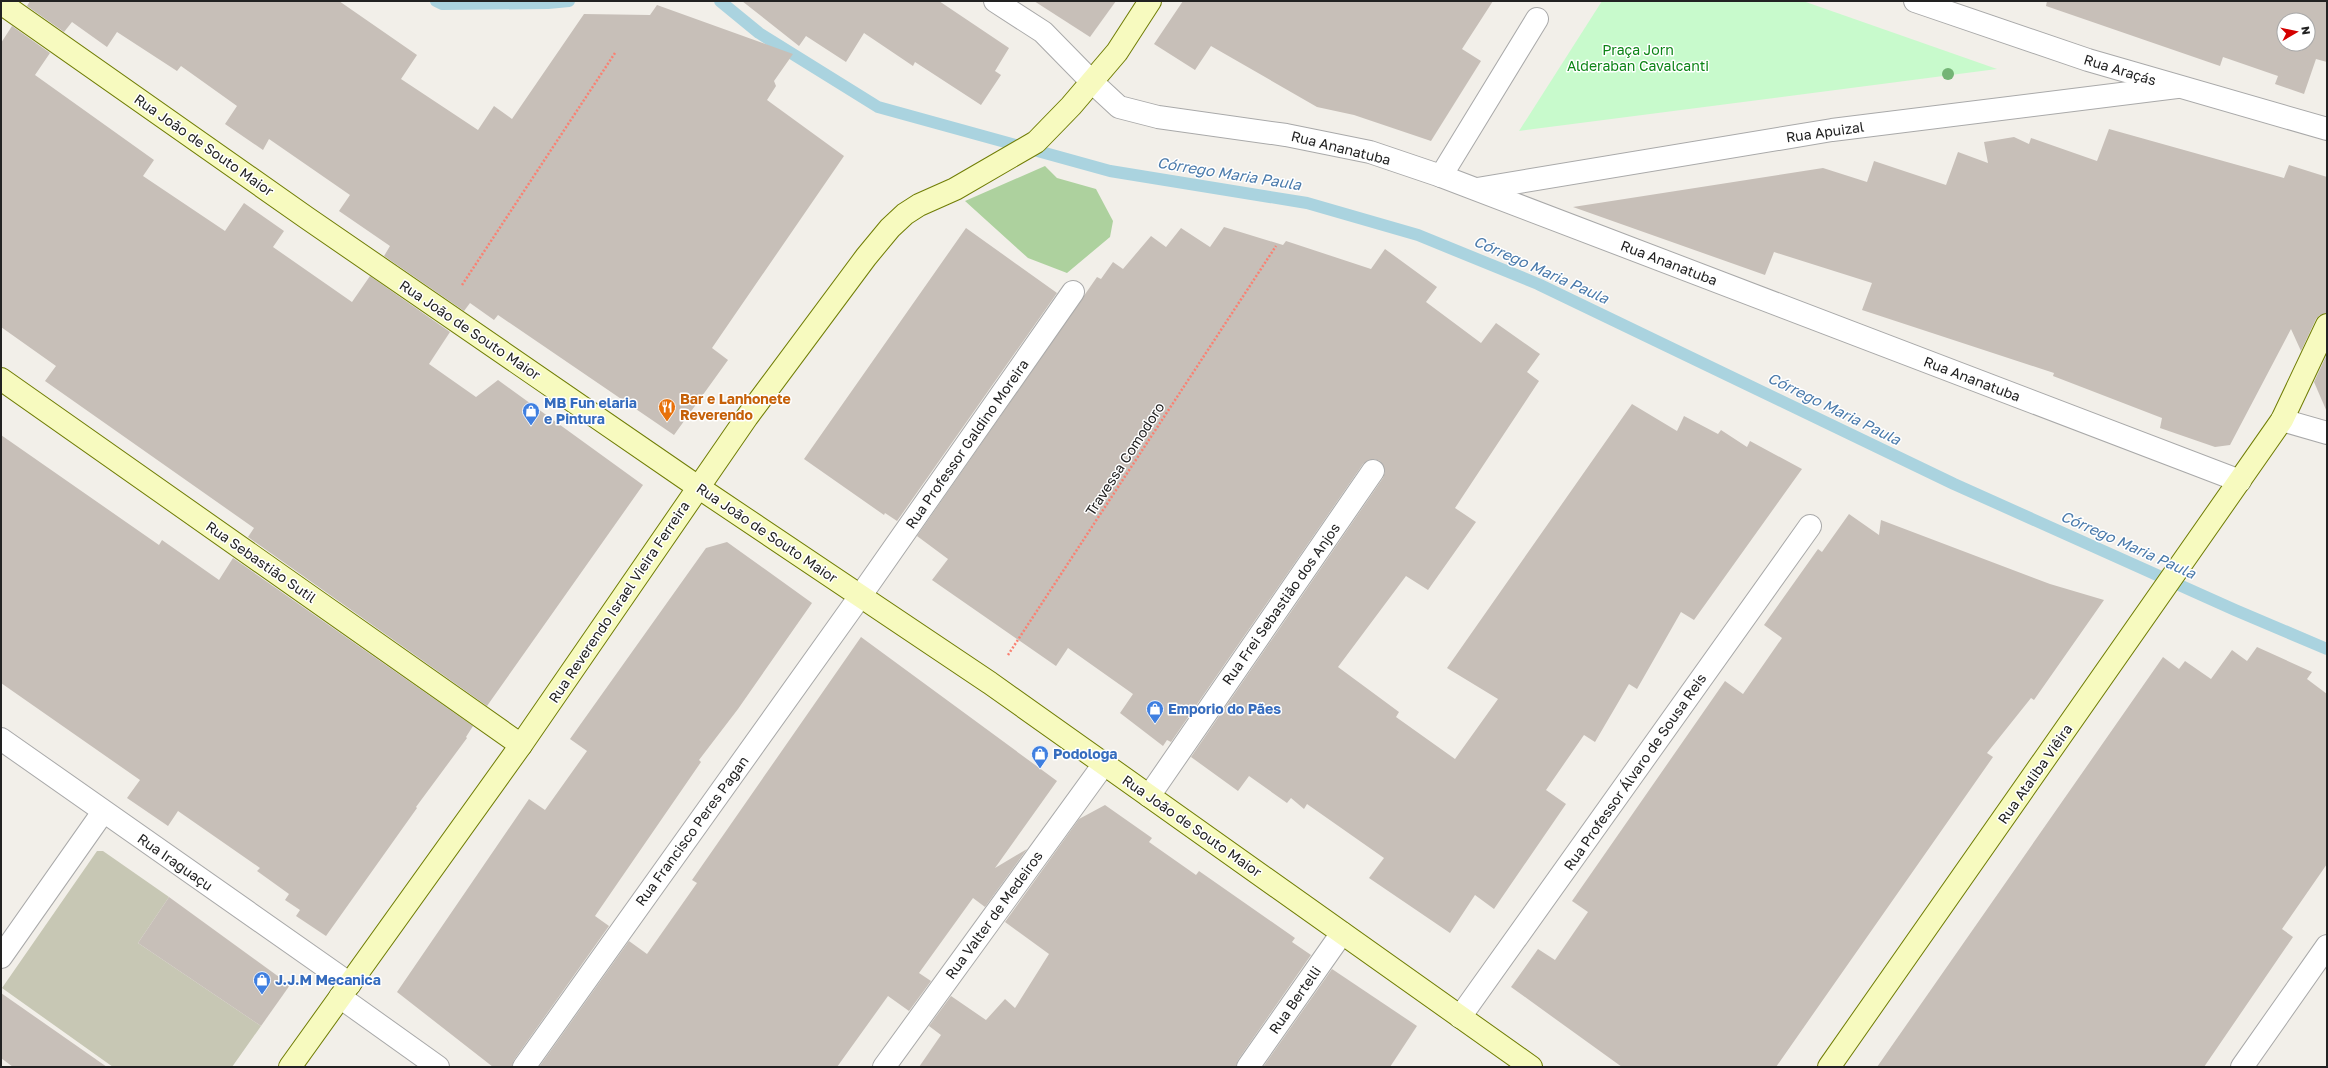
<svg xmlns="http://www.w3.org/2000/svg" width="2328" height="1068" viewBox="0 0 2328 1068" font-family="'Golos Text',sans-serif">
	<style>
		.construction { fill: #c7c7b4 }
		.forest { fill: #add19e }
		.park { fill: #c8facc }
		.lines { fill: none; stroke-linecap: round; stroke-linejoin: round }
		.stream { stroke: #aad3df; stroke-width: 12 }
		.building { fill: #c7bfb8; fill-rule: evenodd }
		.street-casing { stroke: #a9a9a9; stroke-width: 24 }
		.secondary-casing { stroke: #707d05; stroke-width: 24 }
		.path { stroke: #fa8072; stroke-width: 2.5; stroke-dasharray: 2 2; stroke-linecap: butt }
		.street { stroke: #fff; stroke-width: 22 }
		.secondary { stroke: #f7fabf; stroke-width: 22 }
		.tree { fill: #74b475 }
		.labels { text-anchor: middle; stroke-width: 3; stroke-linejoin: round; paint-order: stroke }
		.park-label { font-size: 14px; fill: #0c8416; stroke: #fff }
		.street-label { font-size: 14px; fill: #222; stroke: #fff }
		.food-label { font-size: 14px; font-weight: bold; fill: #c56008; stroke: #fff; text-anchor: start }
		.shop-label { font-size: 14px; font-weight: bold; fill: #366cbe; stroke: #fff; text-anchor: start }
		.water-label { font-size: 15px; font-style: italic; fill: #4a7aab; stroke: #fff }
	</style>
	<rect width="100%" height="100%" fill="#f2efe9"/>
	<!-- construction -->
	<polygon class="construction" points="97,851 103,851 169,897 138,943 261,1026 232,1067 113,1067 2,988"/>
	<!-- forest -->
	<polygon class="forest" points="1045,166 1057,178 1096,189 1113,221 1110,237 1067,273 1028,258 965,201"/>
	<!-- park -->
	<polygon class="park" points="1602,1 1803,1 1997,69 1519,131"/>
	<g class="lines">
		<!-- stream -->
		<g class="stream">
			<polyline points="436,1 442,4 548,3 569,1"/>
			<polyline points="720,1 759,33 878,107 1110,171 1307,203 1418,235 1538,284 1954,484 2235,610 2327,649"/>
		</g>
	</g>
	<!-- building -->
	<g class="building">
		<polygon points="30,1 339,1 417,55 401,79 478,130 494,106 512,119 584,14 650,15 657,5 793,54 774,81 776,86 767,100 844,156 712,348 728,360 674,435 498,315 494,320 470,303 464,311 384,256 390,246 339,211 350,195 269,139 263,150 225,124 237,106 181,66 177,71 117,32 107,47 72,22 64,32 27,6"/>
		<polygon points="742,1 939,1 1009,48 995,71 1001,75 981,105 915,62 913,66 864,33 846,62 806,36 799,46"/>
		<polygon points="1034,1 1116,1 1090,37"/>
		<polygon points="1183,1 1493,1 1462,49 1481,61 1431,141 1354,115 1317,107 1211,46 1195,70 1154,44"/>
		<path d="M 2047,1 L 2327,1 L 2327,62 L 2316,59 L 2304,94 L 2275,84 L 2278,76 L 2223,57 L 2220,66 L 2046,6 ZM 2284,20 L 2308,20 L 2308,44 L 2284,44 Z"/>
		<polygon points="12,26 50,53 35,75 154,160 143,176 225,231 244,203 284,231 273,247 352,302 370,276 450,332 429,364 476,397 498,380 643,485 487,706 248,537 254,528 45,381 56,366 1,327 1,43"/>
		<polygon points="2109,129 2284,178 2289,165 2327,177 2327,313 2320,315 2316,319 2301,351 2291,329 2230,445 2215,447 2160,428 2162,418 2053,376 2054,373 1862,310 1872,283 1774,252 1765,275 1573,207 1823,168 1867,182 1874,161 1946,185 1958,152 1988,163 1984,142 2014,137 2029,144 2031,138 2097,161"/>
		<polygon points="1224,227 1283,245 1286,241 1371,269 1385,249 1437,287 1426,302 1481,343 1496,323 1540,354 1527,372 1539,381 1455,508 1476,522 1428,590 1406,576 1338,667 1399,712 1396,717 1455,759 1498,699 1447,668 1632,404 1677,431 1684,416 1718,434 1721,430 1747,447 1750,441 1802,469 1694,620 1681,612 1637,689 1629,684 1595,742 1584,735 1546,790 1566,804 1494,909 1475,895 1450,933 1369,878 1384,858 1307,804 1304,809 1291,798 1287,803 1249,776 1238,791 1191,757 1383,478 1385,472 1380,461 1374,459 1363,464 1171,742 1167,740 1163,746 1120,713 1133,694 1068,648 1056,666 932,580 948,559 917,536 1097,277 1101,279 1113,262 1123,269 1151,236 1166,247 1181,228 1210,247"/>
		<polygon points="966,228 1057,293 897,521 885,513 884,515 804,459"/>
		<polygon points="2327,354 2327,412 2314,382"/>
		<polygon points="1,435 159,545 162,540 219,580 233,558 473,726 466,737 467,738 416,807 417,808 326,936 296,916 300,910 285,900 289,894 257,871 260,868 178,811 168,826 127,798 140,780 1,683"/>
		<polygon points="1849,514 1879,535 1881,520 2050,584 2104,600 2034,700 2031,698 1987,753 1993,757 1776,1067 1622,1067 1511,987 1538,949 1555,960 1588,912 1572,901 1725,681 1743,694 1782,638 1764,625 1818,549 1822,552"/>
		<polygon points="727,542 812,603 738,709 699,760 701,762 595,916 609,926 514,1060 512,1067 493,1067 397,992 529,799 545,810 587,751 570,739 706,548"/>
		<polygon points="861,637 1057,781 995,868 1027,849 985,907 973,898 919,973 931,981 909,1011 888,996 837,1067 539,1067 629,941 647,954 697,883 692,880"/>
		<polygon points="2257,647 2312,672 2307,679 2327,694 2327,864 2282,929 2293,937 2204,1067 1877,1067 2163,657 2179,669 2185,661 2211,679 2232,650 2247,661"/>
		<polygon points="1105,805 1152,838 1149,842 1196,875 1199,871 1295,938 1292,942 1311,955 1238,1060 1236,1067 919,1067 941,1035 929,1026 951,996 986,1020 1005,999 1015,1008 1049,954 1005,922 1079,819"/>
		<polygon points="169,897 290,985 261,1026 138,943"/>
		<polygon points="1332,969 1417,1026 1390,1067 1263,1067"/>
		<polygon points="1,993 107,1067 13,1067 1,1058"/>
	</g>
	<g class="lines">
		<!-- street casing -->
		<g class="street-casing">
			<g id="street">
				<polyline points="995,1 1043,32 1092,82 1119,107 1158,117 1286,135 1370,152 1441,176 2240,481"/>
				<polyline points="1915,1 2088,60 2327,129"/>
				<polyline points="1441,176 1537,19"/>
				<polyline points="1477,189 1832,130 2177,87"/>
				<polyline points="2282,420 2327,433"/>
				<polyline points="1,739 350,984"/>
				<polyline points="1149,796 1373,471"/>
				<polyline points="1,957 103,812"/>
				<polyline points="340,997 438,1067"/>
				<polyline points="1460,1017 1810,526"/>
				<polyline points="524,1067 861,595 1073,292"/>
				<polyline points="884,1067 1104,764"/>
				<polyline points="1248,1067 1342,933"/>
				<polyline points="2242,1067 2327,946"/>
			</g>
		</g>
		<!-- secondary casing -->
		<g class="secondary-casing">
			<g id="secondary">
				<polyline points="1,3 307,218 698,487 990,683 1531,1067"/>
				<polyline points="1,379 521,745"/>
				<polyline points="290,1067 521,745 747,417 866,257 890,228 905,214 919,205 955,189 1036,142 1071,106 1117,52 1150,1"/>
				<polyline points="1829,1067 2282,420 2327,325"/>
			</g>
		</g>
		<!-- path -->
		<g class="path">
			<polyline points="462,285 615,53"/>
			<polyline points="1008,655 1276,246"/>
		</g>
		<!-- street -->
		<use href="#street" class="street"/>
		<!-- secondary -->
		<use href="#secondary" class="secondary"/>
	</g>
	<!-- trees -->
	<circle class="tree" cx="1948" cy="74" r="6"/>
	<!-- icons -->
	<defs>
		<g id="restaurant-pin" transform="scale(0.9)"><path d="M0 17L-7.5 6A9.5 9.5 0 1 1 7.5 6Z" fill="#e8710a" stroke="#fff"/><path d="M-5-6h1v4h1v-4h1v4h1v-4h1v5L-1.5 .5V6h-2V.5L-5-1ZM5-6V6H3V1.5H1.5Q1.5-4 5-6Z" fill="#fff"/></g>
		<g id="shop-pin" transform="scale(0.9)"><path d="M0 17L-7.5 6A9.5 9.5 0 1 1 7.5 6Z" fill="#3f7fe0" stroke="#fff"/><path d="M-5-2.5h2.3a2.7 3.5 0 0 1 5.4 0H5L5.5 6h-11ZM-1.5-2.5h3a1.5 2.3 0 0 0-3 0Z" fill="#fff"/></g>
	</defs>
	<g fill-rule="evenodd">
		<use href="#restaurant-pin" x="667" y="407"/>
		<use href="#shop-pin" x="531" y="411"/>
		<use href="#shop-pin" x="1155" y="709"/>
		<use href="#shop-pin" x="1040" y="754"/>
		<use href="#shop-pin" x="262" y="980"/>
	</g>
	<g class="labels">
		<!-- park labels -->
		<g class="park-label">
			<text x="1638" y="55">Praça Jorn<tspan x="1638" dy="16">Alderaban Cavalcanti</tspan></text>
		</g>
		<!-- street labels -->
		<g class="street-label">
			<text transform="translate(2120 70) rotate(17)" y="5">Rua Araçás</text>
			<text transform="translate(1825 132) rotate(-8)" y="5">Rua Apuizal</text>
			<text transform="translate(204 145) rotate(35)" y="5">Rua João de Souto Maior</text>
			<text transform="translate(1341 148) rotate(14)" y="5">Rua Ananatuba</text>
			<text transform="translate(1669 263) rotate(21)" y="5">Rua Ananatuba</text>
			<text transform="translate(470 330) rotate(34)" y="5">Rua João de Souto Maior</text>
			<text transform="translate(1972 379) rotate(21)" y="5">Rua Ananatuba</text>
			<text transform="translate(967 444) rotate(-55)" y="5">Rua Professor Galdino Moreira</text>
			<text transform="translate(1125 459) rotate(-57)" y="5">Travessa Comodoro</text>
			<text transform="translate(767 533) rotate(34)" y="5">Rua João de Souto Maior</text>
			<text transform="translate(261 562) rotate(35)" y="5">Rua Sebastião Sutil</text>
			<text transform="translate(619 602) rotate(-56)" y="5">Rua Reverendo Israel Vieira Ferreira</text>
			<text transform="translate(1281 604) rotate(-55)" y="5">Rua Frei Sebastião dos Anjos</text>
			<text transform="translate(1635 772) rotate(-55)" y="5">Rua Professor Álvaro de Sousa Reis</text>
			<text transform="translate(2035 774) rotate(-55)" y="5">Rua Ataliba Viêira</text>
			<text transform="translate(1192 826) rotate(35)" y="5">Rua João de Souto Maior</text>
			<text transform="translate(692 831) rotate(-54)" y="5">Rua Francisco Peres Pagan</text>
			<text transform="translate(175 862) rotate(35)" y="5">Rua Iraguaçu</text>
			<text transform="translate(994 915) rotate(-54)" y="5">Rua Valter de Medeiros</text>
			<text transform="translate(1295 1000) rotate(-55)" y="5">Rua Bertelli</text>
		</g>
		<!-- food labels -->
		<g class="food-label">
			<text x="680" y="404">Bar e Lanhonete<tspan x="680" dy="16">Reverendo</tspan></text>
		</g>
		<!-- shop labels -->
		<g class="shop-label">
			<text x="544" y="408">MB Fun elaria<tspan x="544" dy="16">e Pintura</tspan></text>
			<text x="1168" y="714">Emporio do Pães</text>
			<text x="1053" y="759">Podologa</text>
			<text x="275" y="985">J.J.M Mecanica</text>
		</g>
		<!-- water labels -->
		<g class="water-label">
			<text transform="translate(1229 174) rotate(9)" y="5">Córrego Maria Paula</text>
			<text transform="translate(1541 270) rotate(24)" y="5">Córrego Maria Paula</text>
			<text transform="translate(1834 409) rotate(26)" y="5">Córrego Maria Paula</text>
			<text transform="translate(2128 545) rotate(24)" y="5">Córrego Maria Paula</text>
		</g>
	</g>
	<!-- border -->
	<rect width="2328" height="1068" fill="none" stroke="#222222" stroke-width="4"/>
	<!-- north arrow -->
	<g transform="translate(2296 32) rotate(81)"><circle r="19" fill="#ffffff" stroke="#a7a7a7"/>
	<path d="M0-3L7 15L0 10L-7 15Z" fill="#d40000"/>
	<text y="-6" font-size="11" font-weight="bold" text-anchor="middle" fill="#222222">N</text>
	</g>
</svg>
